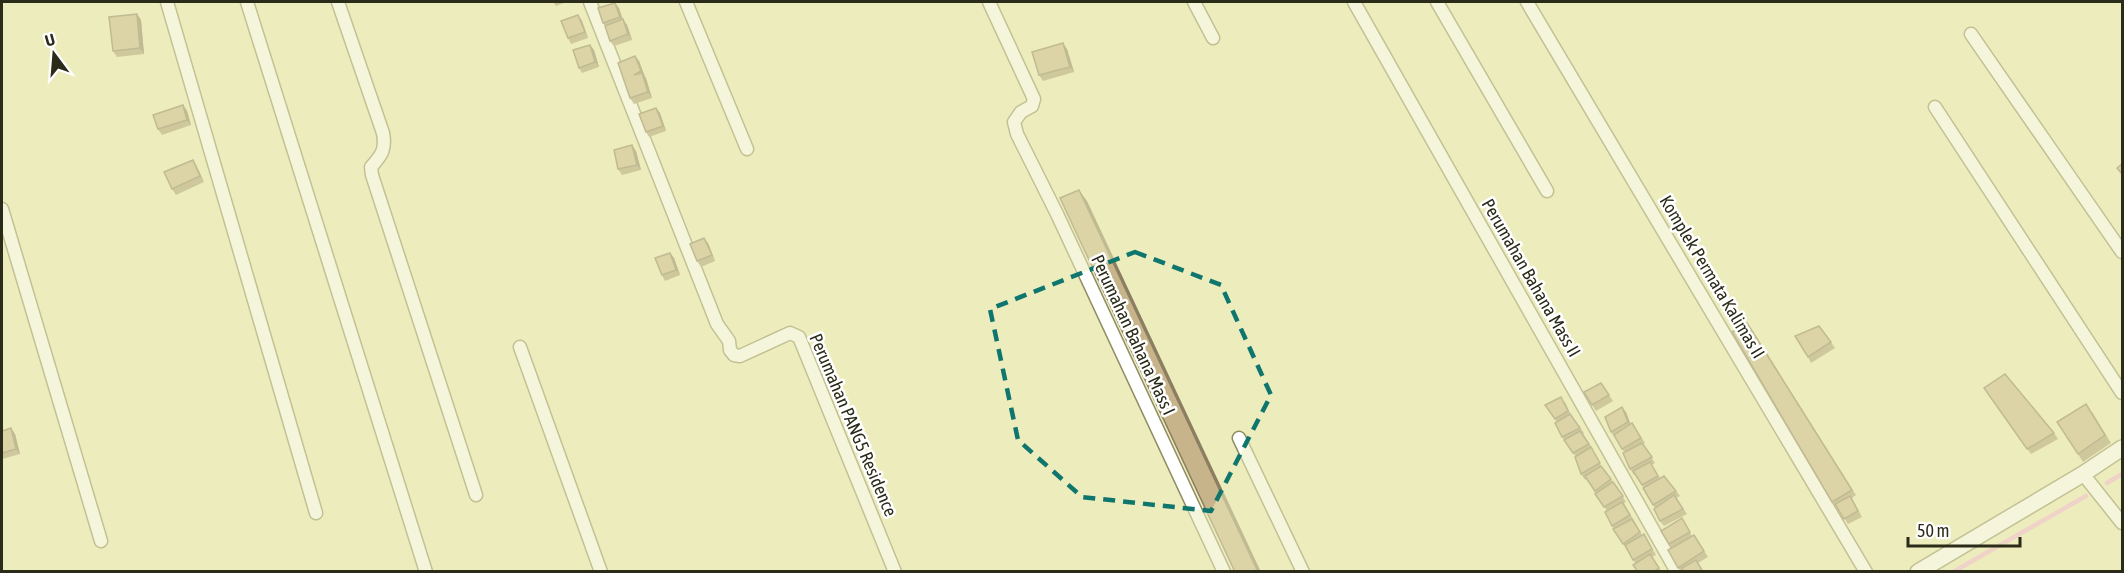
<svg xmlns="http://www.w3.org/2000/svg" width="2124" height="573" viewBox="0 0 2124 573" font-family="'Asap Condensed',sans-serif">
	<style>
		.lines { fill: none; stroke-linecap: round; stroke-linejoin: round }
		.stream { stroke: #f4b4d5; stroke-width: 4.5 }
		.minor-casing { stroke: #8e8d62; stroke-width: 15 }
		.tertiary-casing { stroke: #8e8d62; stroke-width: 18 }
		.minor { stroke: #fff; stroke-width: 12 }
		.tertiary { stroke: #fff; stroke-width: 15 }
		.wall { fill: #ab9b77 }
		.shaded-wall { fill: #8b7e61 }
		.building { fill: #c7b48a; stroke: #8b7e61; stroke-width: 1.5 }
		.marked { fill: none; stroke: #0f766e; stroke-width: 4.5; stroke-dasharray: 12 8; stroke-linejoin: round }
		.labels { text-anchor: middle; stroke-width: 5; stroke-linejoin: round; paint-order: stroke }
		.street-label { font-size: 18px; fill: #2b2b19; stroke: #fff }
	</style>
	<rect width="100%" height="100%" fill="#edecbd"/>
	<g class="lines">
		<!-- stream -->
		<g class="stream">
			<polyline points="2107,483 2122,474"/>
			<polyline points="1953,572 2086,496"/>
		</g>
		<!-- minor casing -->
		<g class="minor-casing">
			<g id="minor">
				<polyline points="167,2 316,513"/>
				<polyline points="247,2 426,572"/>
				<path d="M 338,2 L 383,133 C 386,149 382,155 371,167 L 372,175 L 476,495"/>
				<polyline points="590,2 717,324 729,341 730,350 734,355 740,356 790,333 799,337 895,572"/>
				<polyline points="686,2 747,149"/>
				<polyline points="989,2 1034,99 1032,106 1021,112 1014,122 1017,134 1057,214 1224,572"/>
				<polyline points="1194,2 1213,38"/>
				<polyline points="1354,2 1677,572"/>
				<polyline points="1437,2 1547,191"/>
				<polyline points="1527,2 1866,572"/>
				<polyline points="1971,34 2122,252"/>
				<polyline points="1935,107 2122,393"/>
				<polyline points="2,209 101,541"/>
				<polyline points="520,347 601,572"/>
				<polyline points="1239,438 1303,572"/>
				<polyline points="2083,474 2122,523"/>
			</g>
		</g>
		<!-- tertiary casing -->
		<g class="tertiary-casing">
			<polyline id="tertiary" points="1918,572 2083,474 2122,448"/>
		</g>
		<!-- minor -->
		<use href="#minor" class="minor"/>
		<!-- tertiary -->
		<use href="#tertiary" class="tertiary"/>
	</g>
	<!-- wall -->
	<g class="wall">
		<polygon points="553,2 566,2 556,6"/>
		<polygon points="619,8 622,19 627,25 632,40 614,46 610,41 605,26 603,23"/>
		<polygon points="137,14 141,20 144,54 117,57 113,51"/>
		<polygon points="578,15 582,21 588,38 571,44 568,38"/>
		<polygon points="1067,49 1074,72 1043,81 1039,75"/>
		<polygon points="594,50 599,67 582,73 579,68"/>
		<polygon points="635,56 639,61 645,77 652,98 634,104 630,98"/>
		<polygon points="183,105 187,111 191,125 162,135 158,129"/>
		<polygon points="656,108 660,113 666,131 649,137 646,132"/>
		<polygon points="636,151 641,170 622,175 618,169"/>
		<polygon points="193,160 196,165 204,182 176,195 172,189"/>
		<polygon points="708,243 715,261 701,267 697,261"/>
		<polygon points="670,253 674,258 680,275 665,281 662,275"/>
		<polygon points="1819,326 1835,348 1811,363 1808,357"/>
		<polygon points="1751,328 1856,495 1852,498 1862,517 1848,524 1837,507 1836,507 1832,502"/>
		<polygon points="1601,383 1613,401 1596,411 1592,405"/>
		<polygon points="1984,388 2054,433 2058,439 2031,454"/>
		<polygon points="1565,402 1572,417 1584,433 1583,434 1593,449 1592,450 1603,469 1617,487 1626,502 1624,503 1642,535 1647,539 1656,555 1652,557 1662,572 1637,572 1635,563 1612,526 1607,511 1586,479 1585,480 1581,474 1576,457 1562,437 1557,422 1545,405"/>
		<polygon points="1626,412 1630,424 1632,423 1645,443 1643,444 1655,463 1652,465 1660,478 1676,491 1680,496 1676,498 1687,514 1664,526 1660,521 1655,508 1643,488 1644,488 1635,474 1634,475 1630,469 1624,452 1611,432"/>
		<polygon points="2092,412 2111,443 2083,462 2078,454"/>
		<polygon points="2,431 15,434 20,454 2,459"/>
		<polygon points="1685,524 1692,536 1694,535 1708,557 1698,563 1704,572 1681,572 1678,568 1672,548 1669,544"/>
	</g>
	<!-- shaded-wall -->
	<g class="shaded-wall">
		<polygon points="615,3 619,8 624,23 620,17"/>
		<polygon points="137,14 141,20 144,54 140,48"/>
		<polygon points="578,15 582,21 588,38 585,32"/>
		<polygon points="623,19 627,25 632,40 628,34"/>
		<polygon points="1063,43 1067,49 1074,72 1070,67"/>
		<polygon points="590,45 594,50 599,67 595,62"/>
		<polygon points="635,56 639,61 645,77 641,71"/>
		<polygon points="642,73 646,78 652,98 648,92"/>
		<polygon points="183,105 187,111 191,125 187,120"/>
		<polygon points="656,108 660,113 666,131 663,126"/>
		<polygon points="632,145 636,151 641,170 637,165"/>
		<polygon points="193,160 196,165 204,182 200,176"/>
		<polygon points="1079,190 1087,201 1261,572 1258,572"/>
		<polygon points="704,238 708,243 715,261 712,255"/>
		<polygon points="670,253 674,258 680,275 676,270"/>
		<polygon points="1622,407 1626,412 1632,428 1628,422"/>
		<polygon points="11,428 15,434 20,454 16,449"/>
	</g>
	<!-- building -->
	<g class="building">
		<polygon points="615,3 620,17 603,23 598,8"/>
		<polygon points="137,14 140,48 113,51 109,17"/>
		<polygon points="578,15 585,32 568,38 561,21"/>
		<polygon points="623,19 628,34 610,41 605,26"/>
		<polygon points="1063,43 1070,67 1039,75 1032,52"/>
		<polygon points="590,45 595,62 579,68 573,50"/>
		<polygon points="635,56 641,71 634,75 642,73 648,92 630,98 618,63"/>
		<polygon points="183,105 187,120 158,129 153,115"/>
		<polygon points="656,108 663,126 646,132 639,114"/>
		<polygon points="632,145 637,165 618,169 614,150"/>
		<polygon points="193,160 200,176 172,189 164,172"/>
		<polygon points="2122,164 2122,174 2117,168"/>
		<polygon points="1079,190 1258,572 1235,572 1060,198"/>
		<polygon points="704,238 712,255 697,261 690,244"/>
		<polygon points="670,253 676,270 662,275 655,258"/>
		<polygon points="1747,323 1852,490 1832,502 1732,332"/>
		<polygon points="1819,326 1831,342 1808,357 1795,336"/>
		<polygon points="2005,374 2054,433 2027,449 1984,388"/>
		<polygon points="1601,383 1609,395 1592,405 1584,392"/>
		<polygon points="1561,397 1568,411 1555,419 1545,405"/>
		<polygon points="2086,404 2105,435 2078,454 2057,422"/>
		<polygon points="1622,407 1628,422 1611,432 1605,417"/>
		<polygon points="1570,414 1580,428 1562,437 1555,423"/>
		<polygon points="1632,423 1641,438 1622,449 1614,435"/>
		<polygon points="11,428 16,449 2,453 2,431"/>
		<polygon points="1580,431 1589,444 1573,453 1564,440"/>
		<polygon points="1642,443 1652,457 1630,469 1623,453"/>
		<polygon points="1591,447 1600,463 1581,474 1575,457"/>
		<polygon points="1650,462 1658,476 1642,485 1633,471"/>
		<polygon points="1601,466 1611,479 1595,491 1585,476"/>
		<polygon points="1664,476 1676,491 1653,505 1643,488"/>
		<polygon points="1613,482 1623,496 1604,507 1595,494"/>
		<polygon points="1674,495 1683,509 1660,521 1654,509"/>
		<polygon points="1850,496 1858,511 1844,519 1835,504"/>
		<polygon points="1622,502 1630,515 1612,526 1605,512"/>
		<polygon points="1682,518 1690,532 1669,544 1661,531"/>
		<polygon points="1632,519 1640,532 1623,544 1613,529"/>
		<polygon points="1644,534 1652,549 1633,560 1625,545"/>
		<polygon points="1694,535 1704,551 1678,568 1668,550"/>
		<polygon points="1650,554 1659,568 1653,572 1638,572 1633,565"/>
		<polygon points="1696,560 1703,572 1684,572 1682,568"/>
	</g>
	<!-- marked area -->
	<path d="M0 0H2124V573H0ZM 1135,252 L 1221,285 L 1271,395 L 1211,511 L 1082,497 L 1018,440 L 990,309 Z" fill="#edecbd" fill-opacity=".55" fill-rule="evenodd"/>
	<path class="marked" d="M 1135,252 L 1221,285 L 1271,395 L 1211,511 L 1082,497 L 1018,440 L 990,309 Z"/>
	<g class="labels">
		<!-- street labels -->
		<g class="street-label">
			<text transform="translate(1712 277) rotate(59)" y="6">Komplek Permata Kalimas II</text>
			<text transform="translate(1531 278) rotate(60)" y="6">Perumahan Bahana Mass II</text>
			<text transform="translate(1133 335) rotate(65)" y="6">Perumahan Bahana Mass I</text>
			<text transform="translate(853 425) rotate(67)" y="6">Perumahan PANG5 Residence</text>
		</g>
	</g>
	<!-- border -->
	<rect width="2124" height="573" fill="none" stroke="#2b2b19" stroke-width="6"/>
	<!-- north arrow -->
	<g transform="translate(54 54) rotate(344)" stroke="#ffffff" stroke-width="4.5" paint-order="stroke">
	<path d="M0-4.5L10 22L0 15L-10 22Z" fill="#2b2b19"/>
	<text y="-9" font-size="16" font-weight="bold" text-anchor="middle" fill="#2b2b19">U</text>
	</g>
	<!-- scale -->
	<path d="M1908 537v9h112v-9" fill="none" stroke="#2b2b19" stroke-width="3"/>
	<text x="1917" y="537" font-size="18" fill="#2b2b19" stroke="#ffffff" stroke-width="4.5" paint-order="stroke">50 m</text>
</svg>
